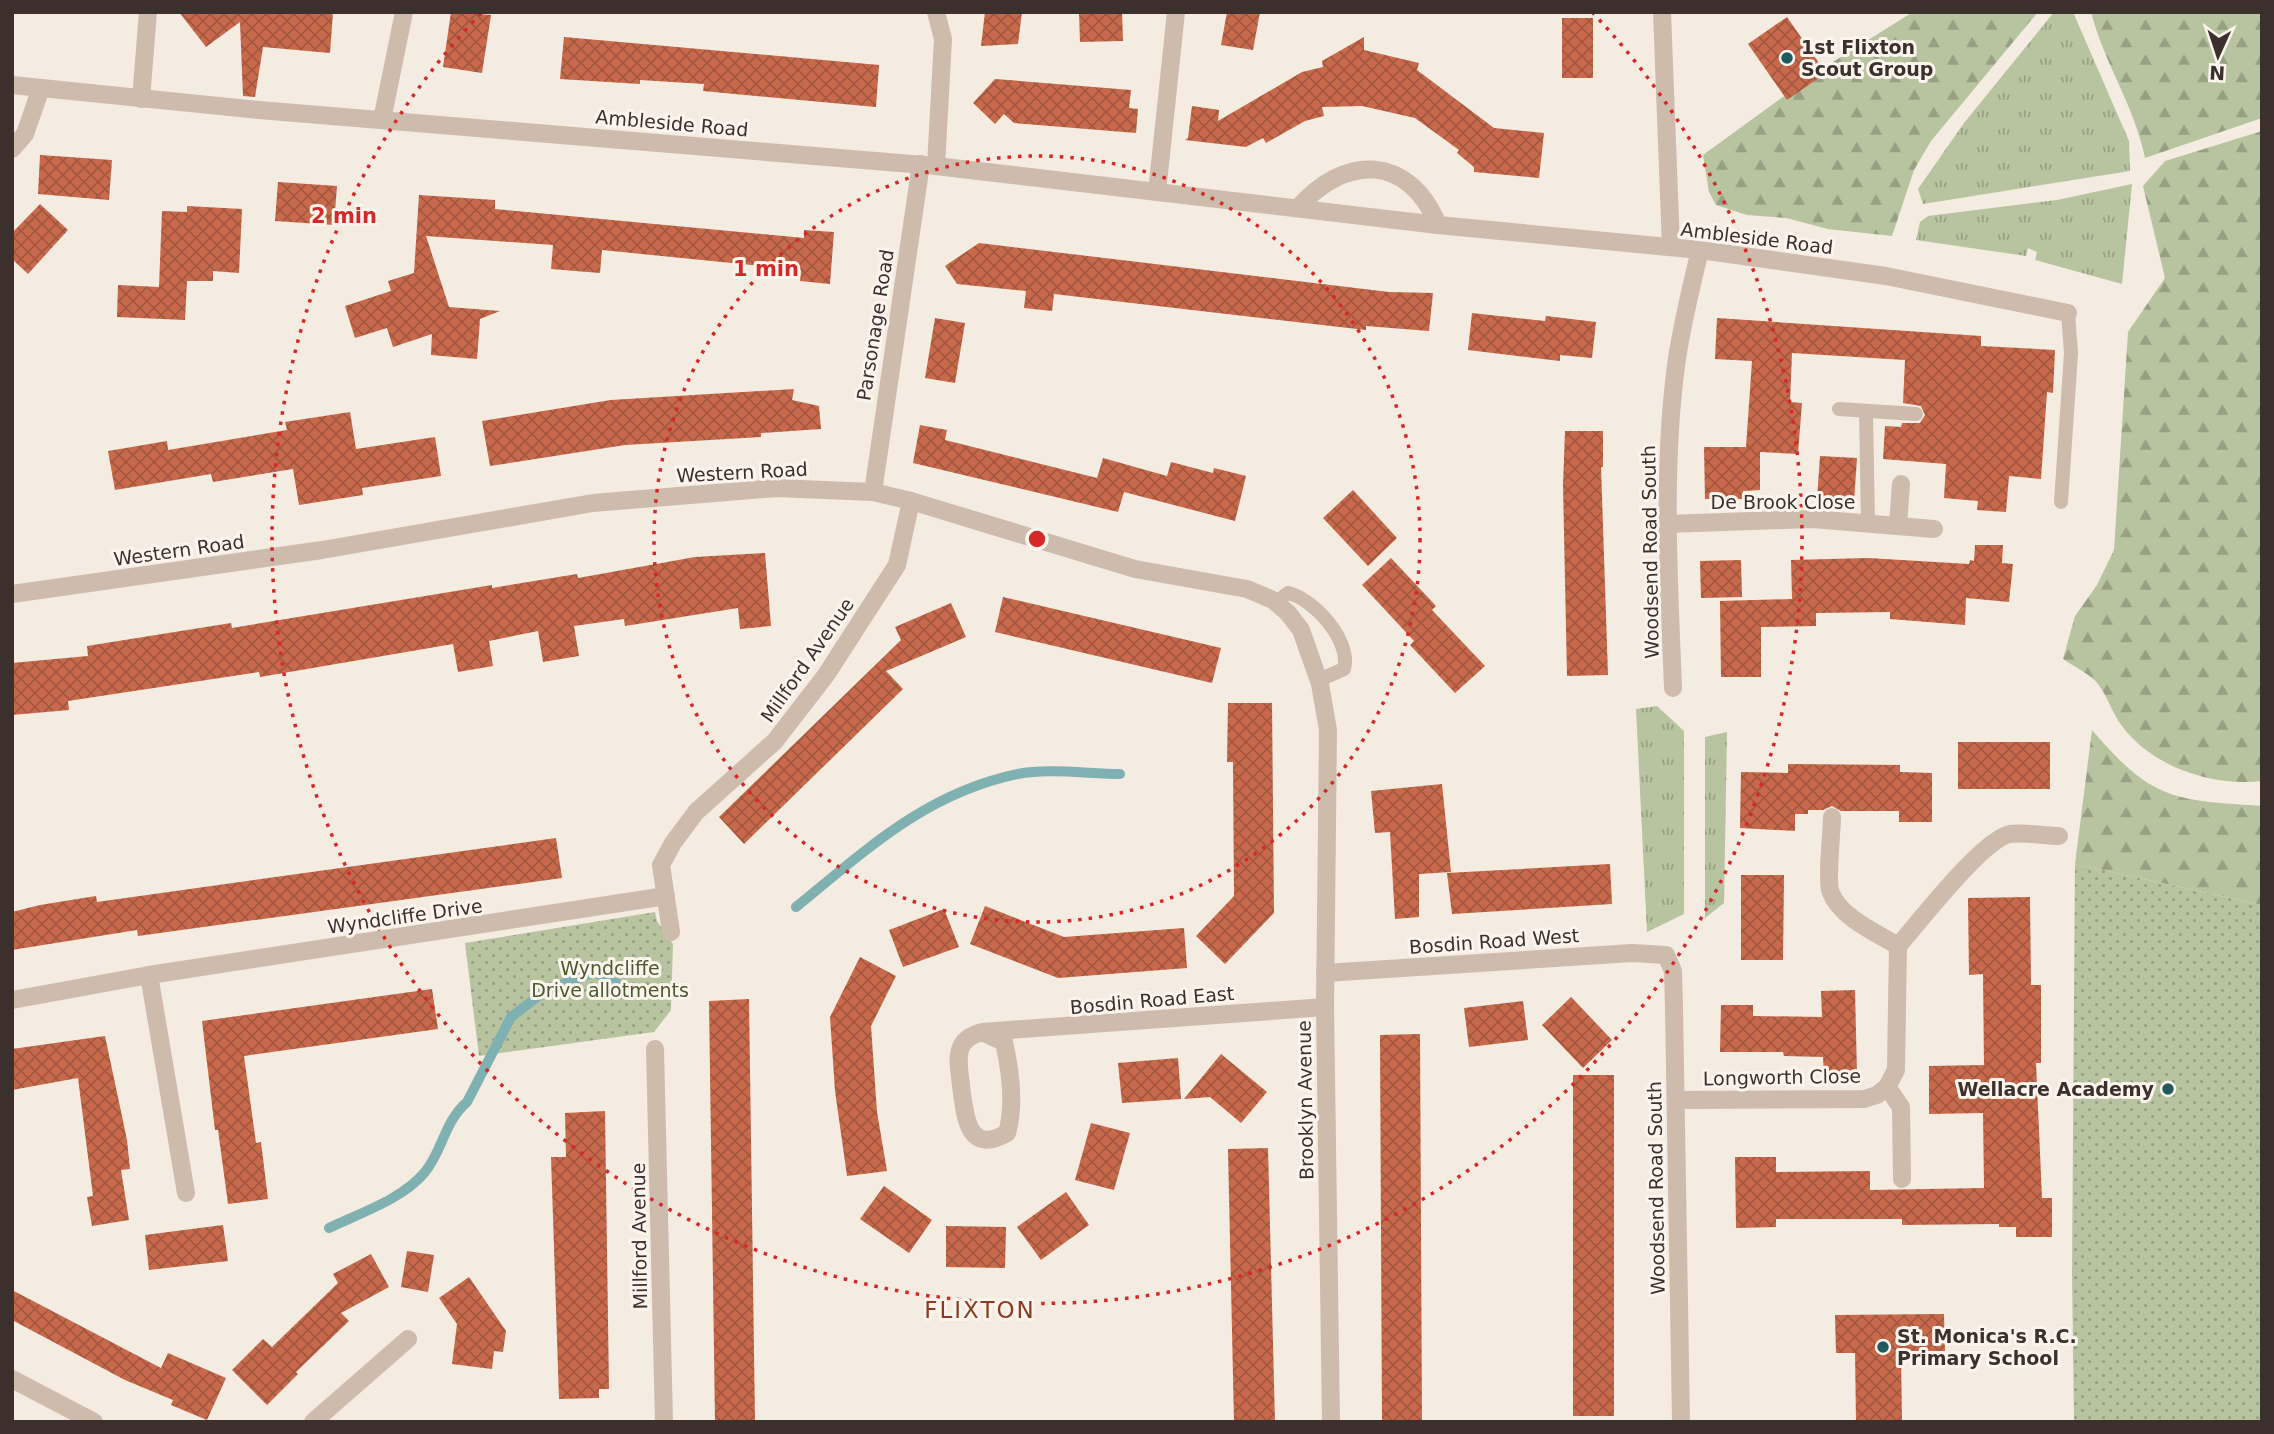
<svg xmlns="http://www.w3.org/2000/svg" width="2274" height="1434" viewBox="0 0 2274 1434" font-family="'DejaVu Sans',sans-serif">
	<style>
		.grass { fill: url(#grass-tufts) }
		.forest { fill: url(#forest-firs) }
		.park { fill: url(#park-dots) }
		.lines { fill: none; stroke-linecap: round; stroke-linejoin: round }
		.stream { stroke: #7fb0b2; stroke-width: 10 }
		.building { fill: url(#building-cross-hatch) }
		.lane { stroke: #cdbbac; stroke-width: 14 }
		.street { stroke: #cdbbac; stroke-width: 18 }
		.ring { fill: none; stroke: #d62828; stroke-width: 3.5; stroke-dasharray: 3.5 7 }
		.poi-dot { fill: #1f5a5e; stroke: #fbf5ee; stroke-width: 2.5 }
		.labels { text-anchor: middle; stroke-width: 6; stroke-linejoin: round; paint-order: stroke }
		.poi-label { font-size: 19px; font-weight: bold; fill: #3b302b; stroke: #fbf5ee; text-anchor: start }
		.street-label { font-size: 19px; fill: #3b302b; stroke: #fbf5ee }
		.park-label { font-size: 19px; fill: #4a5a2e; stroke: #fbf5ee }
		.quarter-label { font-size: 23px; letter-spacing: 2px; fill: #8c3b22; stroke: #fbf5ee }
		.centre { fill: #d62828; stroke: #fbf5ee; stroke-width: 3.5 }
		.ring-label { font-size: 21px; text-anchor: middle; font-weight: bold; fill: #d62828; stroke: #fbf5ee; stroke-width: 6; stroke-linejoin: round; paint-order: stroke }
	</style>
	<defs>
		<pattern id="grass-tufts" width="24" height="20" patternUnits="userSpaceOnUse" patternTransform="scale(1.75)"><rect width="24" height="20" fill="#b8c4a0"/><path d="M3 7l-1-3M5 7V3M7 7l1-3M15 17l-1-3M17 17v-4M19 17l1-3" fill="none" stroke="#97a083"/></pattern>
		<pattern id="forest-firs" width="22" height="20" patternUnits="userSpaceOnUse" patternTransform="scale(1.75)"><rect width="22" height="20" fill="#b8c4a0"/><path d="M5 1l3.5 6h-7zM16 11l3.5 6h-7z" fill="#97a083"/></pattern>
		<pattern id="park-dots" width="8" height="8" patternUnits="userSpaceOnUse" patternTransform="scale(1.75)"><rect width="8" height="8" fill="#b8c4a0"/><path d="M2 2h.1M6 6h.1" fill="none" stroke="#97a083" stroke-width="1.8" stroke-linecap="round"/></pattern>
		<pattern id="building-cross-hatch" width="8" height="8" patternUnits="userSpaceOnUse" patternTransform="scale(1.75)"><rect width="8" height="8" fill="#c8694b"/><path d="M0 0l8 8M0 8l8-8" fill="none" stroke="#a4573f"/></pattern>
	</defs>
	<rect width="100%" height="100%" fill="#f4ebe1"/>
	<!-- grass -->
	<g class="grass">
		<polygon points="2054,12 2073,12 2129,141 2130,171 1923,204 1918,189 1964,123"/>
		<polygon points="2132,184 2122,284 2035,260 2037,252 2028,248 2026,256 1916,240 1920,222 1928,216 2057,200"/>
		<polygon points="1657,706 1684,731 1684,914 1647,932 1636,709"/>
		<polygon points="1727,732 1724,903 1705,918 1705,737"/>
	</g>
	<!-- forest -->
	<g class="forest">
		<polygon points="1913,12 2038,12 1931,141 1914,170 1892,236 1828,229 1786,218 1747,215 1716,205 1709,192 1703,155 1820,70"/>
		<path d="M 2091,12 L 2262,12 L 2262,118 L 2145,158 C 2135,107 2104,63 2091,12 Z"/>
		<path d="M 2262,131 L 2262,781 C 2213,787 2152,767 2122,726 C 2112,713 2108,697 2098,684 C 2090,674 2073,666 2063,659 L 2075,616 L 2097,585 L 2114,550 L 2128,332 L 2165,278 L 2143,186 L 2165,161 Z"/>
		<path d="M 2092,730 C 2152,800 2172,800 2262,806 L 2262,905 L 2075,864 Z"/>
	</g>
	<!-- park -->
	<g class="park">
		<polygon points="2075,864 2262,905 2262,1422 2074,1422 2072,1273"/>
		<polygon points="655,912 657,921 673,944 671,1010 654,1032 479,1056 465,943"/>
	</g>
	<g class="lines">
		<!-- stream -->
		<g class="stream">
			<path d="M 796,907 C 866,850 926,793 1018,774 C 1047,768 1090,774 1120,774"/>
			<path d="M 329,1228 C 360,1213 403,1199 425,1172 C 443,1150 444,1122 467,1102 L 511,1017 L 545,991 L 594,972 L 625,988"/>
		</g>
	</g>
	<!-- building -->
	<g class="building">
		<polygon points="179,12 333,12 330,53 263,47 255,97 243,96 240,22 206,47"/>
		<polygon points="451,12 491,15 482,73 443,67"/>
		<polygon points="985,12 1022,12 1018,44 981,46"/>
		<polygon points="1079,12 1122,12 1123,41 1080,42"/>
		<polygon points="1227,12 1260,12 1253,50 1221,45"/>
		<polygon points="1787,17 1826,73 1787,100 1748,44"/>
		<rect x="1562" y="18" width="31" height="60"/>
		<polygon points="564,37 879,65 876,107 703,91 704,84 640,80 640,84 560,79"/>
		<polygon points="1364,37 1364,50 1419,63 1417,70 1494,128 1544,133 1539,178 1474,172 1474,167 1457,153 1459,150 1415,118 1362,106 1322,107 1324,116 1305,121 1266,143 1263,138 1246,147 1185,140 1188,138 1192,106 1219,110 1218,121 1302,72 1323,67 1322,61"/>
		<polygon points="995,79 1131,90 1129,108 1138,109 1136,133 1014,123 1004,114 995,124 973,103"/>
		<polygon points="40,155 112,160 109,200 38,194"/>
		<polygon points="278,182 337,186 334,225 275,221"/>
		<polygon points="419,195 495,200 495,209 804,238 804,230 834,232 830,284 800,281 801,270 602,250 600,273 551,269 553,245 426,236 449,307 500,311 480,319 477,359 431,355 432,334 393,347 387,328 355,338 345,306 391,291 388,281 414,273"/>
		<polygon points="40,204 68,230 28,274 12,259 12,233"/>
		<polygon points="187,206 242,209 239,273 213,271 213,281 187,281 185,320 117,317 118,285 159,287 162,211 187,212"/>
		<polygon points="979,243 1389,292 1433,293 1429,331 1366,326 1366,330 1054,294 1052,311 1024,308 1026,291 957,284 945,266"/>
		<polygon points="1472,313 1545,321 1546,316 1596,322 1592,358 1560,355 1560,361 1468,350"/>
		<polygon points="935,318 965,323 955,383 925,378"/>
		<polygon points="1717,318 1981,336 1981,346 2055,350 2053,393 2047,392 2041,479 2009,476 2006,512 1977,510 1978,501 1944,498 1946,464 1883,459 1885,426 1901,427 1902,423 1920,423 1925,415 1921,406 1903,403 1905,360 1792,353 1790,402 1802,403 1798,454 1760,452 1760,490 1743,491 1743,499 1705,499 1704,447 1746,447 1752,361 1715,359"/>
		<polygon points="794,389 792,400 819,406 821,429 761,433 761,437 625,445 490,466 482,421 611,400"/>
		<polygon points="350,412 356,449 435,437 441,476 362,488 363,495 299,505 293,469 213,482 211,474 115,490 108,451 167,441 168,450 287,430 285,422"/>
		<polygon points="920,425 947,430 945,440 1097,478 1103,458 1167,476 1171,462 1213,473 1214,468 1246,476 1235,521 1124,492 1118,512 913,463"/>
		<polygon points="1565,431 1603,431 1603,467 1601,467 1608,675 1567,676 1563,485"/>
		<polygon points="1820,456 1857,458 1854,502 1817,499"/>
		<polygon points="1353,490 1397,538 1368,566 1323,518"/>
		<polygon points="1975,545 2003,545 2002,563 2013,564 2009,602 1966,598 1965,625 1890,619 1890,612 1816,613 1816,626 1761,627 1761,677 1721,677 1720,601 1792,599 1791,560 1868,558 1969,564 1970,560 1974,561"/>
		<polygon points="765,553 771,626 740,629 738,608 625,626 624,619 574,626 579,656 543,662 538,631 489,641 493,666 458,672 453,644 260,677 259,672 68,701 69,710 12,715 12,663 88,656 87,646 231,623 232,628 492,585 492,588 577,574 578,578 695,557"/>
		<polygon points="1391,558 1436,606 1432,610 1485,666 1455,693 1410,645 1414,641 1362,585"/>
		<polygon points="1741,560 1742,597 1701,598 1700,561"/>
		<polygon points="1003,597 1221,648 1212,683 995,632"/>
		<polygon points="951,603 966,637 886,671 903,689 744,844 719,817 901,640 895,627"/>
		<polygon points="1228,703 1272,703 1274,913 1225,964 1196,936 1234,896 1233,762 1227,762"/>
		<rect x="1958" y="742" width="92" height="47"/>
		<polygon points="1788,764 1900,765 1900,772 1932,773 1932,822 1899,822 1899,811 1841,811 1832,806 1823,810 1808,810 1808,814 1795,814 1795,831 1740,828 1741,772 1788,773"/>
		<polygon points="1442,784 1451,872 1419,874 1419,917 1395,919 1390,832 1375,833 1371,791"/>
		<polygon points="556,838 562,878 138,936 137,930 12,950 12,912 40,905 96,896 97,902"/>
		<polygon points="1610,864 1612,904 1452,914 1447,873"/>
		<polygon points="1741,875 1784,875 1783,960 1741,960"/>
		<polygon points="2030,897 2031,985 2041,985 2041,1063 2036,1063 2042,1198 2052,1198 2052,1237 2016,1237 2016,1227 1999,1227 1999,1224 1902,1225 1902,1219 1776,1219 1776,1227 1736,1228 1735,1157 1776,1157 1776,1172 1870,1171 1870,1190 1984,1188 1983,1113 1929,1114 1929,1066 1984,1065 1983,974 1969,975 1968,898"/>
		<polygon points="985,906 1064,937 1184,928 1187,968 1058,978 970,944"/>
		<polygon points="944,909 959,947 903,967 889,930"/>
		<polygon points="860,957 896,976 871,1026 877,1112 887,1171 847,1176 835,1091 830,1017"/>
		<polygon points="432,989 438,1029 244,1056 256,1143 261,1142 268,1199 228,1204 218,1130 215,1130 202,1021"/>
		<polygon points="1855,990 1857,1074 1824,1075 1823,1057 1784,1056 1783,1052 1720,1052 1721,1005 1753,1005 1753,1016 1822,1017 1821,991"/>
		<polygon points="1571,997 1612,1040 1583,1068 1542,1025"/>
		<polygon points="749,999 755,1422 715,1422 709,1001"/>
		<polygon points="1523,1001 1528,1040 1469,1047 1464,1008"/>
		<polygon points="1420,1034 1422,1422 1382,1422 1380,1035"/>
		<polygon points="105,1036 127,1140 130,1169 121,1170 129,1220 92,1226 87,1197 93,1196 78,1078 12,1090 12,1049"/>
		<polygon points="1221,1054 1267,1092 1241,1123 1210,1097 1184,1099"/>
		<polygon points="1178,1058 1181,1099 1122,1103 1118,1063"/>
		<rect x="1573" y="1075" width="41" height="341"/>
		<polygon points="605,1111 609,1389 599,1389 599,1398 559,1399 551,1157 566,1157 565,1113"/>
		<polygon points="1091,1123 1130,1133 1114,1190 1075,1180"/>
		<polygon points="1268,1148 1275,1422 1234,1422 1228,1149"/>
		<polygon points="884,1186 932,1220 909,1253 860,1219"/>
		<polygon points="1066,1192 1089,1225 1041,1260 1017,1227"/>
		<polygon points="223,1225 228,1261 149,1270 145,1235"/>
		<polygon points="946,1226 1006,1227 1005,1268 946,1267"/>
		<polygon points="407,1251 434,1255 428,1292 401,1287"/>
		<polygon points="371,1254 389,1287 341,1313 349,1321 296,1372 298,1374 267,1405 232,1370 263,1339 272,1347 338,1283 333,1274"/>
		<polygon points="469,1277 506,1331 503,1352 494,1351 492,1369 452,1364 457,1324 439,1298"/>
		<polygon points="12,1290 161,1368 168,1353 226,1378 207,1420 171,1405 173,1400 125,1380 12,1320"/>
		<polygon points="1944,1314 1945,1351 1901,1352 1902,1422 1856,1422 1855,1353 1836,1353 1835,1315"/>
	</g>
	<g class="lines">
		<!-- lane -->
		<g class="lane">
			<polyline points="1839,409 1916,414"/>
			<polyline points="1866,411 1868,523"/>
			<polyline points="2061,502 2071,353 2068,313"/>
			<path d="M 1276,602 L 1288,593 C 1313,598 1352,641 1344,669 L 1319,680"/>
		</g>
		<!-- street -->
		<g class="street">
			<polyline points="1662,12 1671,247"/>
			<polyline points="12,85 259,110 936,166 1438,225 1700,250 1886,276 2068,313"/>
			<polyline points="141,99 148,12"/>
			<polyline points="382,120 404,12"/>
			<polyline points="12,149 25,134 41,88"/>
			<polyline points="936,166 943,39 936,12"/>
			<polyline points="1157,192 1176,12"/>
			<path d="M 1298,208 C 1345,154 1409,154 1438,225"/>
			<polyline points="873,492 921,164"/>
			<polyline points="1667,524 1812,519 1934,529"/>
			<polyline points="1898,525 1901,484"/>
			<polyline points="12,594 322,550 593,503 776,488 873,492 911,501 1135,569 1247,589 1273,600 1288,613 1301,630 1320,684 1328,730 1325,1007 1331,1422"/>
			<path d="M 1673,688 C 1669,581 1662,472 1676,366 C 1681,327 1691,288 1700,250"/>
			<path d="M 1832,817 C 1832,831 1826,883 1831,893 C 1841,918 1877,933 1898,946"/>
			<polyline points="671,932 661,865 673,843 696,812 775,741 826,675 897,565 911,501"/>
			<polyline points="1325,973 1632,953 1666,955 1673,971 1674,1007 1681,1422"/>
			<polyline points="149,975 186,1193"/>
			<polyline points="12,1000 149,975 666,896"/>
			<path d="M 982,1032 L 1004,1042 C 1010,1069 1015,1106 1007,1133 C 967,1156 965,1115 961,1086 C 960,1073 956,1059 961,1047 C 965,1038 973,1035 982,1032 L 1325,1007"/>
			<polyline points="655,1049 664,1422"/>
			<polyline points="1676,1100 1864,1099 1877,1095 1887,1087"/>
			<path d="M 1902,1179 L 1901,1107 L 1887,1087 L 1896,1070 L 1898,946 C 1919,922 1983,839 2010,834 C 2025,832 2044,836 2059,836"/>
			<polyline points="12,1379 94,1422"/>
			<polyline points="313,1422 408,1339"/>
		</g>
	</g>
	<!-- distance rings -->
	<g class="ring">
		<circle cx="1037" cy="539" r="383"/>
		<path d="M1592 12A765 765 0 1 1 482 12"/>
	</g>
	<!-- markers -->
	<g class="poi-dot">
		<circle cx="1787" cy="58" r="7"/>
		<circle cx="2168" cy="1089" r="7"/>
		<circle cx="1883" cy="1347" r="7"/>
	</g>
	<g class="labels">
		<!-- poi labels -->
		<g class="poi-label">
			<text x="1801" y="54">1st Flixton<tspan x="1801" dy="22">Scout Group</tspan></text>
			<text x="2154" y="1096" text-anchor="end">Wellacre Academy</text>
			<text x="1897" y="1343">St. Monica's R.C.<tspan x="1897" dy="22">Primary School</tspan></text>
		</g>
		<!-- street labels -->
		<g class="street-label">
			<text transform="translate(672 123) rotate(5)" y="7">Ambleside Road</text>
			<text transform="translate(1757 238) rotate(7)" y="7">Ambleside Road</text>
			<text transform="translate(875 325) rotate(-81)" y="7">Parsonage Road</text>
			<text transform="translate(742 472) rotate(-3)" y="7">Western Road</text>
			<text x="1783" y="509">De Brook Close</text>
			<text transform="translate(179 550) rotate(-8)" y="7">Western Road</text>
			<text transform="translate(1650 552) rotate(-91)" y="7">Woodsend Road South</text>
			<text transform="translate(807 660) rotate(-55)" y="7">Millford Avenue</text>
			<text transform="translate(405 916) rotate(-8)" y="7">Wyndcliffe Drive</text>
			<text transform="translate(1494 941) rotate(-4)" y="7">Bosdin Road West</text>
			<text transform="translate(1152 1000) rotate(-5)" y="7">Bosdin Road East</text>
			<text transform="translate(1782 1077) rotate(-1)" y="7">Longworth Close</text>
			<text transform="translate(1305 1100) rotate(-91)" y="7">Brooklyn Avenue</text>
			<text transform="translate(1656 1188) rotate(-91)" y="7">Woodsend Road South</text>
			<text transform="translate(639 1236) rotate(-91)" y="7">Millford Avenue</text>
		</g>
		<!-- park labels -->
		<g class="park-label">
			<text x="610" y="975">Wyndcliffe<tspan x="610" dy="22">Drive allotments</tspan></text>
		</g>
		<!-- quarter labels -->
		<g class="quarter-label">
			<text x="980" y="1318">FLIXTON</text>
		</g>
	</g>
	<circle cx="1037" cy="539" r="10" class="centre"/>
	<g class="ring-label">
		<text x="344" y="223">2 min</text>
		<text x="766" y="276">1 min</text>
	</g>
	<!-- border -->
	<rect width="2274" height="1434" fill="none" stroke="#3b302b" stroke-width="28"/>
	<!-- north arrow -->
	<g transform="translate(2218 56) rotate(183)" stroke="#fbf5ee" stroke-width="5" paint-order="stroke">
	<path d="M0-5L12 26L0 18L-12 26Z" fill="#3b302b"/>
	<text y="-10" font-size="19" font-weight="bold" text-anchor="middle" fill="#3b302b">N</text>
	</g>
</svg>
